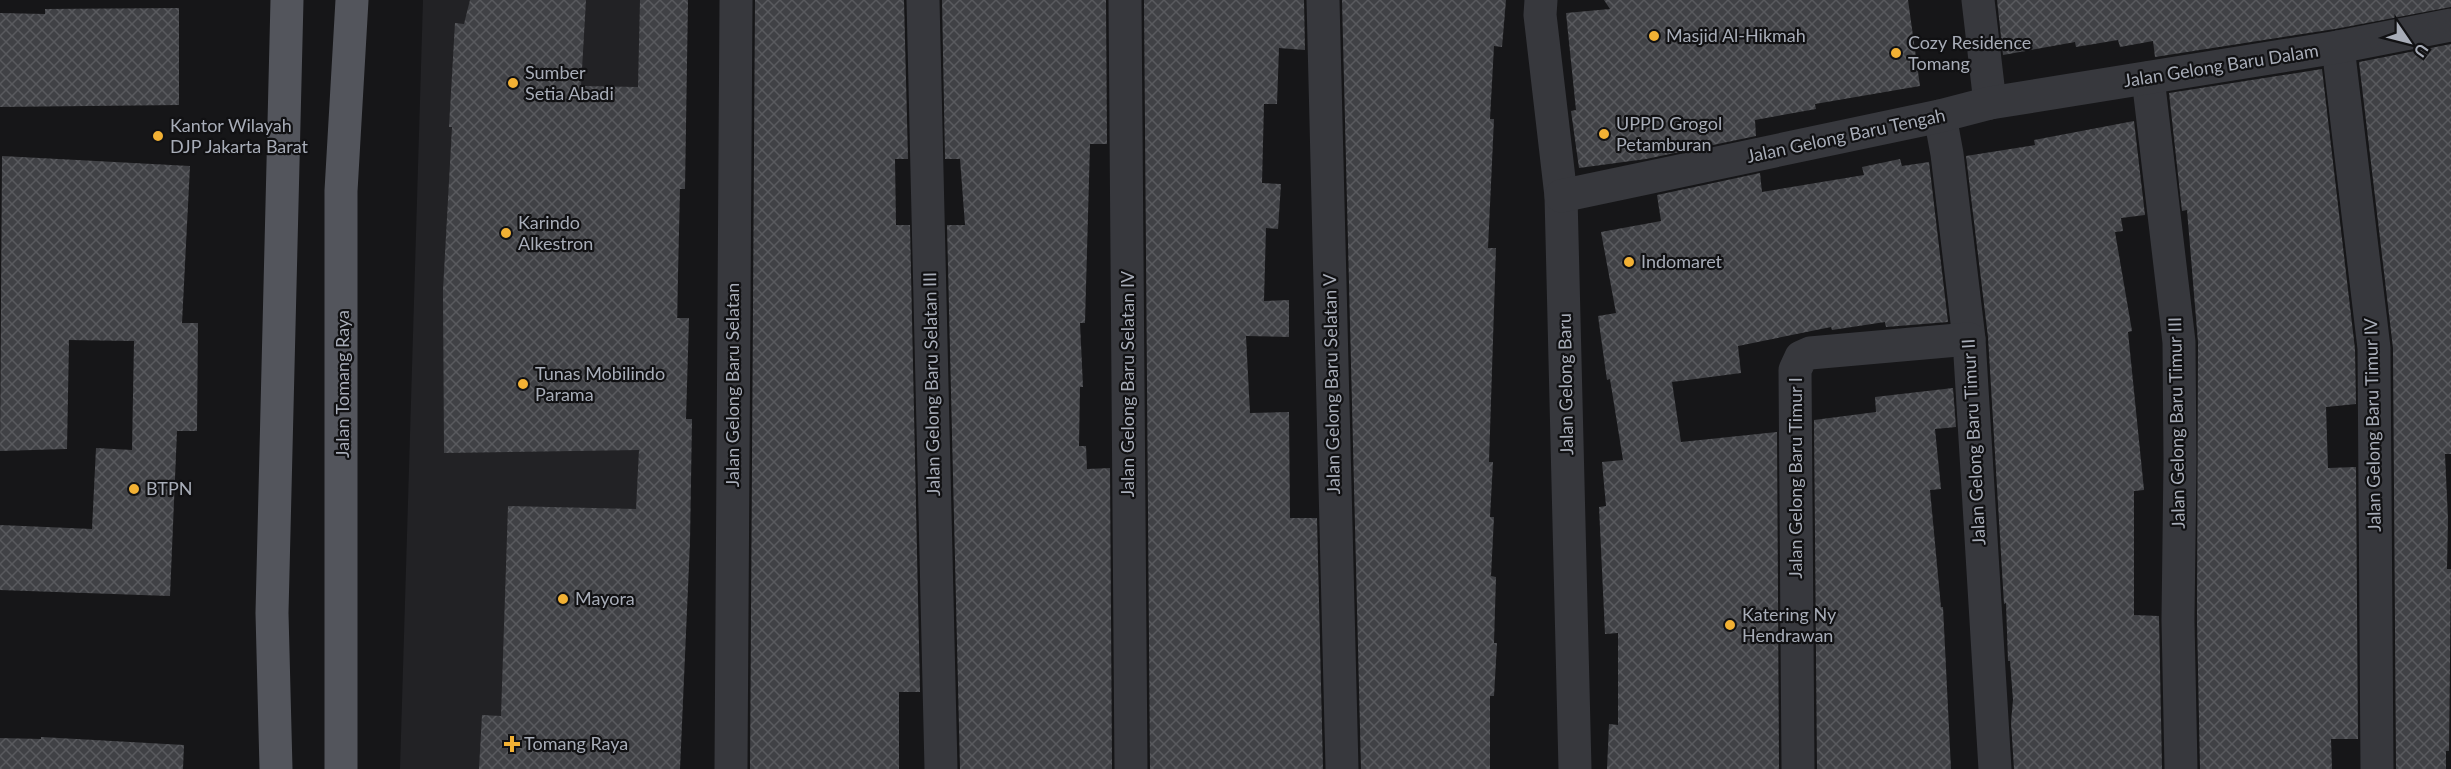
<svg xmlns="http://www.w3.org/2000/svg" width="2451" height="769" viewBox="0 0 2451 769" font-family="Lato,sans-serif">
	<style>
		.built { fill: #222225 }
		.building { fill: url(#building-cross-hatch) }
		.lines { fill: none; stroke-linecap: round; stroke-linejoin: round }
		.street { stroke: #37383d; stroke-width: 33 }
		.primary { stroke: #53555c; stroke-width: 33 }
		.poi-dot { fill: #f2b134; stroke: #111113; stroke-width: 2 }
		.labels { text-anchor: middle; stroke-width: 4.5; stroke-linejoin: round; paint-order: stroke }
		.poi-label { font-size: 18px; fill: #a8adb8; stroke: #111113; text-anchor: start }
		.street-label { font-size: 18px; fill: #a8adb8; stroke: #111113 }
	</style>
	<defs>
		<pattern id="building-cross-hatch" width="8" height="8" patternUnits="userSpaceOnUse" patternTransform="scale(1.5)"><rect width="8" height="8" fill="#404145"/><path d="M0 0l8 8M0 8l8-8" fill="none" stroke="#595a5e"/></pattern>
	</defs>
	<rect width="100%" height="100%" fill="#161618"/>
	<!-- built -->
	<polygon class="built" points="423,0 678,0 678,769 400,769"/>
	<!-- building -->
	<g class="building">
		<polygon points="470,0 586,0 581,86 638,87 640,0 688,0 685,189 680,189 677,318 689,318 686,419 692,419 690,542 680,769 479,769 482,715 501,716 508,506 636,509 639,450 444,453 443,290 452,127 449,127 455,23 464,24"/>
		<polygon points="755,0 904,0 908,159 895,159 896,225 910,225 920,692 899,692 899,769 750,769"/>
		<polygon points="942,0 1106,0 1107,144 1090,144 1085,323 1080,323 1083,387 1080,387 1079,446 1086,446 1087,469 1110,468 1112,769 960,769 947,225 965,225 960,159 945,159"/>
		<polygon points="1144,0 1304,0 1305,50 1279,48 1277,104 1264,104 1262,183 1281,184 1278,229 1266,228 1264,301 1289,300 1289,337 1246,336 1250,413 1289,412 1290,518 1317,518 1323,769 1150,769"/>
		<polygon points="1342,0 1506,0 1502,47 1494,46 1490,119 1494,119 1488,248 1496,248 1489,462 1493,462 1490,517 1494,517 1491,576 1496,577 1494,643 1497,643 1494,696 1490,696 1490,769 1361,769"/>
		<polygon points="1604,0 1908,0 1920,86 1815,104 1816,109 1755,120 1756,136 1646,159 1579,168 1571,111 1576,110 1566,13 1610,9"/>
		<polygon points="1997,0 2451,0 2451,7 2335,29 2155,57 2153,41 2120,47 2118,40 2076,47 2075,42 2003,55"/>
		<polygon points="179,8 179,105 0,107 0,13 45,14 45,9"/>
		<polygon points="2451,44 2451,454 2445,454 2448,519 2447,569 2451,569 2449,751 2446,751 2446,769 2396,769 2393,348 2359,62"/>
		<polygon points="2322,69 2355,349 2356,404 2326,407 2328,468 2356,467 2358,739 2331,739 2332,769 2200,769 2197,620 2198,342 2187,210 2182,211 2169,93"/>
		<polygon points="2134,121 2145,215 2121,218 2123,231 2115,232 2132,331 2128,332 2144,490 2134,491 2134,615 2159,616 2162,769 2014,769 2011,722 2013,700 2010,661 2008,661 2006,603 2004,604 1988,337 1966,156 2035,145 2034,140"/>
		<polygon points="2,156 190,166 182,323 198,323 197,431 177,431 170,596 0,590 0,525 92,529 96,448 132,450 134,341 69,340 67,449 0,451"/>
		<polygon points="1900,159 1902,166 1929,162 1948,322 1886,327 1885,322 1832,330 1831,327 1738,346 1741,373 1672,382 1681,442 1777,432 1779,769 1607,769 1609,724 1618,725 1618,633 1605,634 1599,507 1606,506 1602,462 1623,460 1610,379 1607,380 1598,316 1616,313 1601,232 1661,221 1657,195 1760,173 1762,192 1864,175 1862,167"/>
		<polygon points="1953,388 1956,427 1935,429 1941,489 1930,490 1941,607 1943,607 1951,769 1817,769 1814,420 1876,412 1875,397"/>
		<polygon points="41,737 184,745 183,769 0,769 0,738 41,739"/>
	</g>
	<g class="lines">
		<!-- street -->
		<g class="street">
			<polyline points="923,0 941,769"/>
			<polyline points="1125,0 1131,769"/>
			<polyline points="1323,0 1342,769"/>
			<polyline points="1541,0 1540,15 1561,196 1575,769"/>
			<polyline points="1978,0 1990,103"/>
			<polyline points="2338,47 2374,348 2377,769"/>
			<polyline points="2148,78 2179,342 2180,460 2178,620 2181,769"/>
			<polyline points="1940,116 1947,154 1969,339 1995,769"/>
			<polyline points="1561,196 1940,116 1990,103 2338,47 2451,25"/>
			<polyline points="731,769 736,0"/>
			<polyline points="1798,769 1795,370 1801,357 1810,353 1969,339"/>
		</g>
		<!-- primary -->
		<g class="primary">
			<polyline points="276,769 272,613 287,0"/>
			<polyline points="341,769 341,191 352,0"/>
		</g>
	</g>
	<!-- markers -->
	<g class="poi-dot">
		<circle cx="1654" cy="36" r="6"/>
		<circle cx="1896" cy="53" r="6"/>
		<circle cx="513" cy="83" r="6"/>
		<circle cx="1604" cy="134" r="6"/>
		<circle cx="158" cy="136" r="6"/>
		<circle cx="506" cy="233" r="6"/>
		<circle cx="1629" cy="262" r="6"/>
		<circle cx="523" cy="384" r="6"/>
		<circle cx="134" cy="489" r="6"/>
		<circle cx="563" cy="599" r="6"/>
		<circle cx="1730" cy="625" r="6"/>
		<path d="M509 735h6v6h6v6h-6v6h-6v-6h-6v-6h6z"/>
	</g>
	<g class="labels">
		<!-- poi labels -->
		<g class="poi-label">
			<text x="1666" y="42">Masjid Al-Hikmah</text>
			<text x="1908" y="49">Cozy Residence<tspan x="1908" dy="21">Tomang</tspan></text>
			<text x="525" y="79">Sumber<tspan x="525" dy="21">Setia Abadi</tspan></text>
			<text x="1616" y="130">UPPD Grogol<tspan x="1616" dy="21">Petamburan</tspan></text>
			<text x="170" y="132">Kantor Wilayah<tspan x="170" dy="21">DJP Jakarta Barat</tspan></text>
			<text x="518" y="229">Karindo<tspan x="518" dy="21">Alkestron</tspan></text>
			<text x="1641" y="268">Indomaret</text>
			<text x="535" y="380">Tunas Mobilindo<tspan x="535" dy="21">Parama</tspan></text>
			<text x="146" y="495">BTPN</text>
			<text x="575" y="605">Mayora</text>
			<text x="1742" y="621">Katering Ny<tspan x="1742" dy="21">Hendrawan</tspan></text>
			<text x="524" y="750">Tomang Raya</text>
		</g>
		<!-- street labels -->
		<g class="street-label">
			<text transform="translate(2221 66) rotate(-9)" y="6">Jalan Gelong Baru Dalam</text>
			<text transform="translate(1846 136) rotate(-12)" y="6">Jalan Gelong Baru Tengah</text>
			<text transform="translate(343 384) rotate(-90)" y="6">Jalan Tomang Raya</text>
			<text transform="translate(932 384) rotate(-91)" y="6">Jalan Gelong Baru Selatan III</text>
			<text transform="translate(1128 384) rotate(-90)" y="6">Jalan Gelong Baru Selatan IV</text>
			<text transform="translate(1332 384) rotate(-91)" y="6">Jalan Gelong Baru Selatan V</text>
			<text transform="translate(1566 384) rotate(-91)" y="6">Jalan Gelong Baru</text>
			<text transform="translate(733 385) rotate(-90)" y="6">Jalan Gelong Baru Selatan</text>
			<text transform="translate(2177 423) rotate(-91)" y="6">Jalan Gelong Baru Timur III</text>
			<text transform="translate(2373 425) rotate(-91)" y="6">Jalan Gelong Baru Timur IV</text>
			<text transform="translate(1974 442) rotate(-93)" y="6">Jalan Gelong Baru Timur II</text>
			<text transform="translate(1796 478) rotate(-90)" y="6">Jalan Gelong Baru Timur I</text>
		</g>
	</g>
	<!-- north arrow -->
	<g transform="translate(2409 42) rotate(125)" stroke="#111113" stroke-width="4.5" paint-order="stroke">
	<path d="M0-4.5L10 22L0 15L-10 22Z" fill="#a8adb8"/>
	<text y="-9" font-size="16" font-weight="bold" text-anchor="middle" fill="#a8adb8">U</text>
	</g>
</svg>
